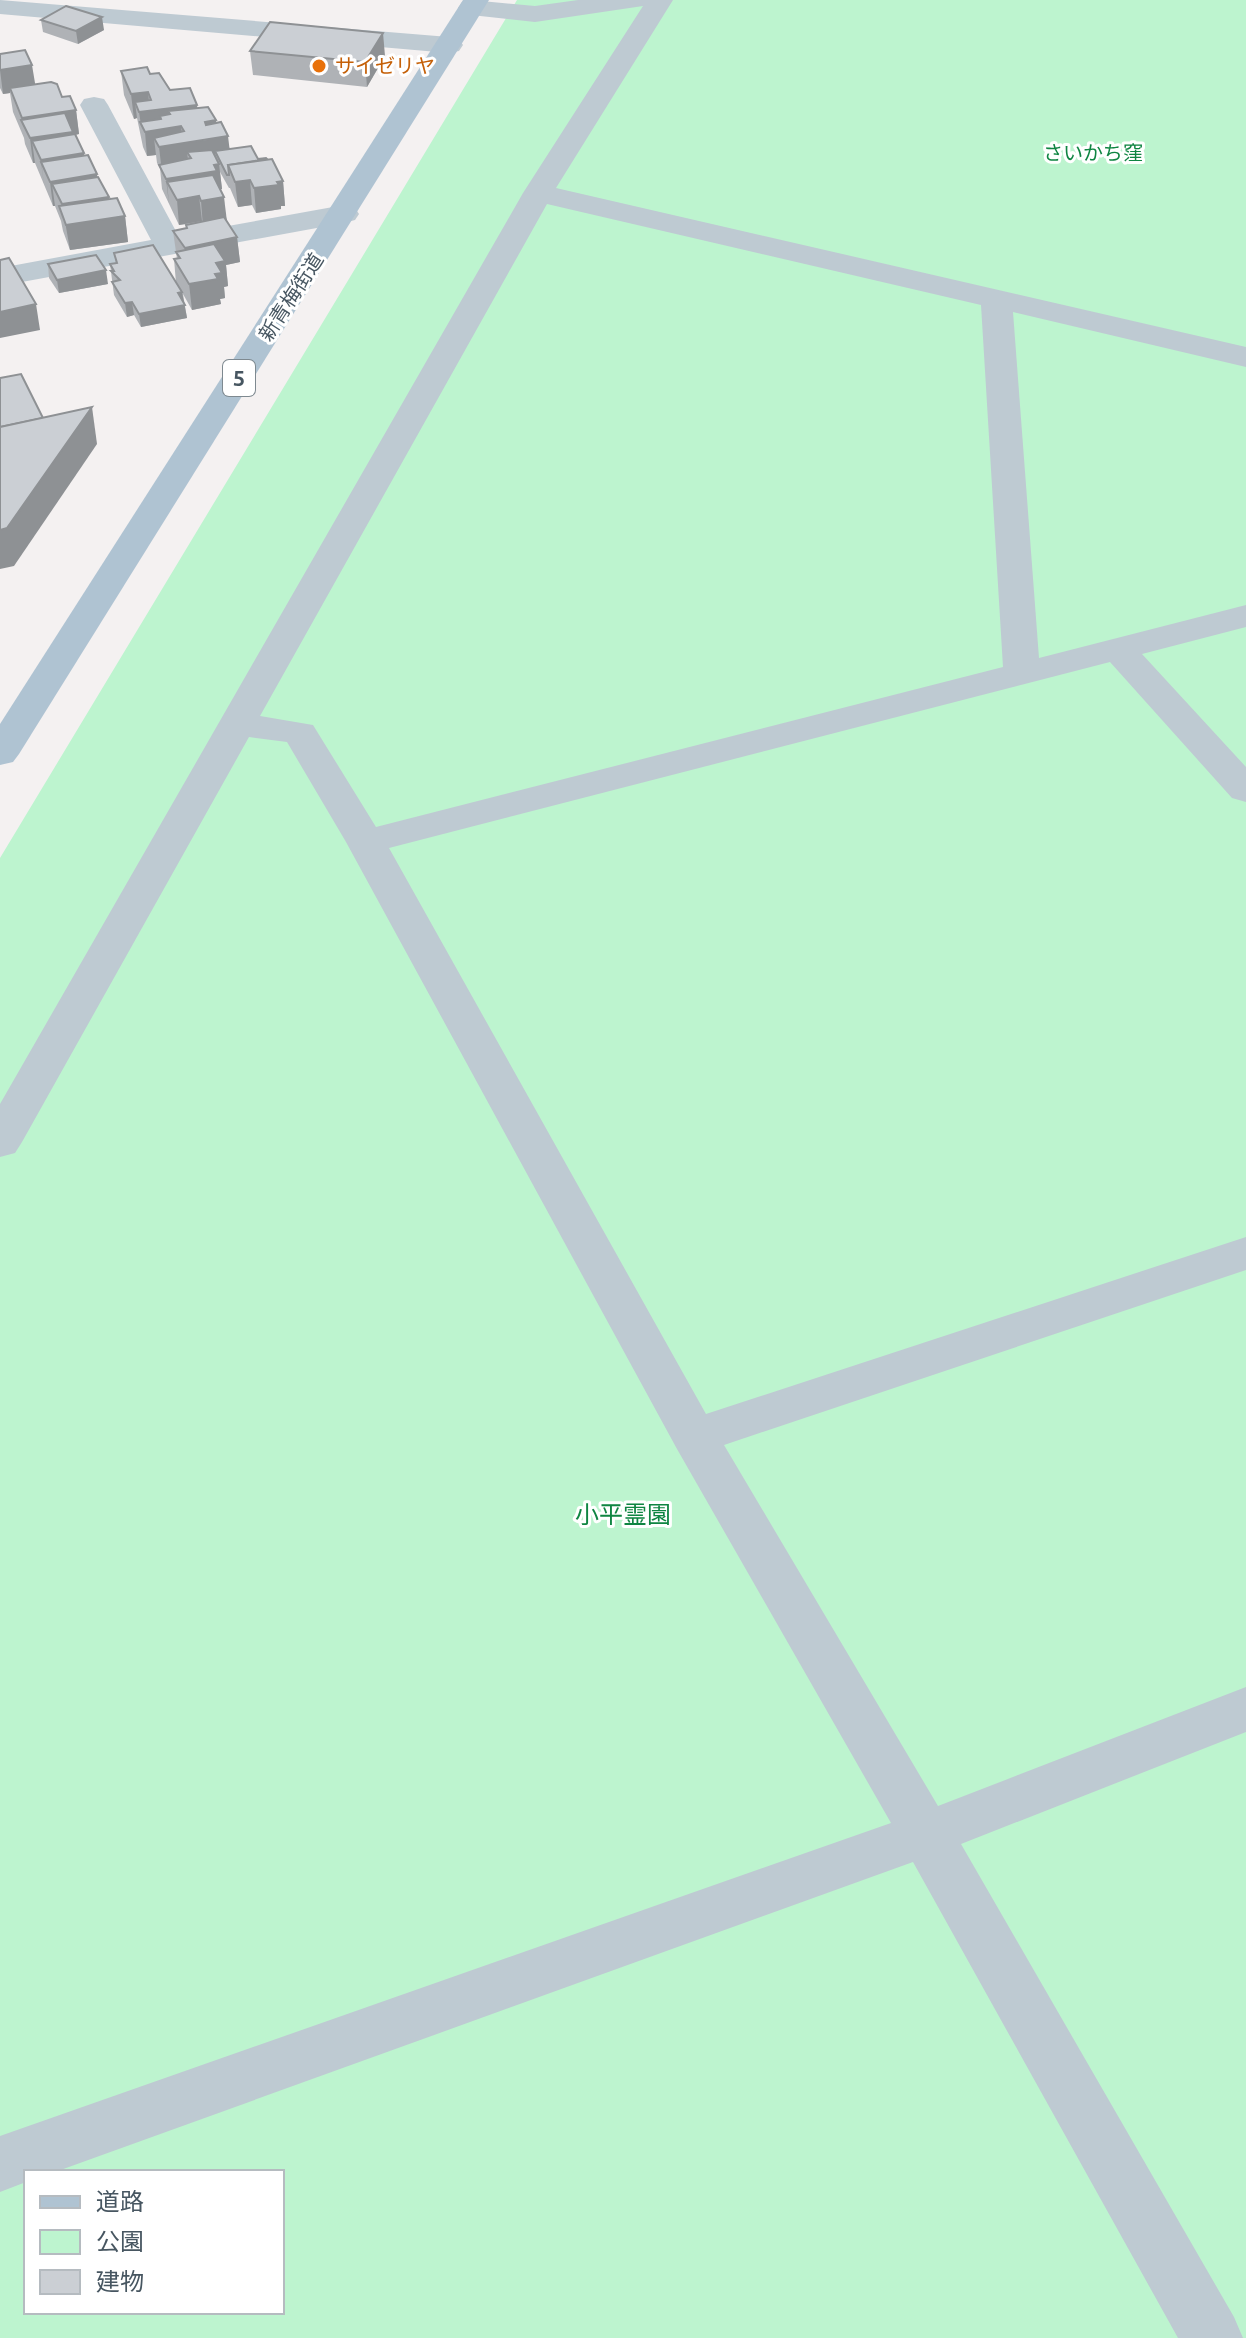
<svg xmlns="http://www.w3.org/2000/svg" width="1246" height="2338" viewBox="0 0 1246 2338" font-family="Ubuntu,'Noto Sans JP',sans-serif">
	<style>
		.green { fill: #bdf4cf; fill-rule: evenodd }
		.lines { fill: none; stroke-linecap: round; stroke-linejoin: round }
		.minor { fill: #becad2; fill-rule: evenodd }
		.major { fill: #afc3d2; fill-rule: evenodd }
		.wall { fill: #afb2b6 }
		.shaded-wall { fill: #8e9194 }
		.building { fill: #cbcfd4; stroke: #8e9194; stroke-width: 2 }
		.food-dot { fill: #e8710a; stroke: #fff; stroke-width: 3 }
		.labels { text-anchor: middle; stroke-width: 6; stroke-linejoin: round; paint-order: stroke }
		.far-food-label { font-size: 20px; fill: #c56008; stroke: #fff; text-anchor: start }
		.far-park-label { font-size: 20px; fill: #0f8542; stroke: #fff }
		.far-street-label { font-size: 20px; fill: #475661; stroke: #fff }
		.shield { fill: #fff; stroke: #7e8990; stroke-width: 2 }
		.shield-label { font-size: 22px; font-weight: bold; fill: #475661 }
		.park-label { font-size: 24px; fill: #0f8542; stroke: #fff }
	</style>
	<rect width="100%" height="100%" fill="#f4f1f1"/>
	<!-- green -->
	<path class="green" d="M 517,0 L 1246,0 L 1246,2338 L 0,2338 L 0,858 ZM 26,2172 L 282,2172 L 282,2312 L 26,2312 Z"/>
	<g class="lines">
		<!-- minor -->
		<g class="minor">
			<polygon points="0,0 449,37 459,39 463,45 459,51 449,53 0,14"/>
			<path d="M 471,0 L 535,6 L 578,0 L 673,0 L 556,188 L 1246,347 L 1246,367 L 1013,312 L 1039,658 L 1246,605 L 1246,627 L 1142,654 L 1246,767 L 1246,802 L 1232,798 L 1110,662 L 389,848 L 706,1414 L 1246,1237 L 1246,1270 L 724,1445 L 938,1806 L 1246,1687 L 1246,1732 L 961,1844 L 1234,2317 L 1243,2338 L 1178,2338 L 913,1862 L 55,2172 L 26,2172 L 26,2182 L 0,2192 L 0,2136 L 891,1823 L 677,1449 L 346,842 L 287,742 L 249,737 L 22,1142 L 15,1153 L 0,1157 L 0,1104 L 523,193 L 643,6 L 535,22 L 462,14 L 458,8 L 462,2 ZM 547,204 L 981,305 L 1003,667 L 376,827 L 313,725 L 260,716 Z"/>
			<polygon points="94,97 104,99 108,105 178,235 344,205 355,208 359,214 355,220 344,223 0,286 0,268 151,240 80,105 84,99"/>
		</g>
		<!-- major -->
		<polygon class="major" points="463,0 489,0 19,754 13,762 0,765 0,724"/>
	</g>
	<!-- wall -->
	<g class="wall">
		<polygon points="41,20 104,30 78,44 43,32"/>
		<polygon points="250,51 385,56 367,87 253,75"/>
		<polygon points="0,54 35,84 62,97 76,110 79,134 75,135 84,156 109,199 125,216 128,242 70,250 63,231 61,221 55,206 53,206 35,163 33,163 25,144 24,138 13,112 10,93 3,94 0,88"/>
		<polygon points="121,71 150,74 170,90 197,108 217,123 230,149 258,159 283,181 285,206 281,206 281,209 256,213 252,205 238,207 230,188 229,188 220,172 222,189 220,189 227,221 237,237 240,262 226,265 228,286 224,287 225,298 220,299 221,304 192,310 183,294 187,318 141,327 134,315 127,317 114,295 110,264 116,263 114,253 176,283 174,259 177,259 173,231 186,228 186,225 202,222 179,225 162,189 160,168 157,163 156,155 147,156 143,147 137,118 134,119 124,95"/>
		<polygon points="48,264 108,284 59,293 49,278"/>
	</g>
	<!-- shaded-wall -->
	<g class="shaded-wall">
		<polygon points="102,17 104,30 78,44 76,31"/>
		<polygon points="383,33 385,56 367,87 365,62"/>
		<polygon points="32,65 36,89 10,88 10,93 3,94 0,70"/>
		<polygon points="148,92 150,111 197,105 200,129 184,131 181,126 183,143 207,140 205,122 216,120 218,138 228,136 231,161 220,162 215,151 216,163 192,167 191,158 187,152 189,167 162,172 159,147 154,138 156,155 147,156 145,132 141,125 139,112 135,102 137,118 134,119 131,94"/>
		<polygon points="76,110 79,134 74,135 84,153 87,176 97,174 100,198 109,197 112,218 125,216 128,242 70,250 62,204 52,184 55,206 53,206 50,182 41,162 44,185 41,160 32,141 35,163 33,163 30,138 22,123 22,118"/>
		<polygon points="219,164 222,189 199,196 202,221 179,225 177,200 167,182 169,204 166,179"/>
		<polygon points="250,180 252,205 238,207 235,182"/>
		<polygon points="283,181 285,206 281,206 281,209 256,213 254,188"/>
		<polygon points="224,197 227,222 203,226 201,201"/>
		<polygon points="237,237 240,262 226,265 228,286 224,287 225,298 220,299 221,304 192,310 185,248"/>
		<polygon points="106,270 108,284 59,293 57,280"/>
		<polygon points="182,292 187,318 141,327 139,314 178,293"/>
		<polygon points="132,302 134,315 127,317 125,303"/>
		<polygon points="36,304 40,330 0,338 0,312"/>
		<polygon points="92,407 97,444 14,566 0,569 0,530"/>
	</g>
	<!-- building -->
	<g class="building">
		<polygon points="66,6 102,17 76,31 41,20"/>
		<polygon points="270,22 383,33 365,62 250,51"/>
		<polygon points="25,50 32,65 0,70 0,54"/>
		<polygon points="147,67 150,74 159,73 170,90 190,88 197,105 139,112 135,102 151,100 148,92 131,94 121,71"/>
		<polygon points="51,82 57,84 62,97 70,96 76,110 22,118 10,88"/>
		<polygon points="208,107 216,120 205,122 206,125 221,122 228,136 159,147 154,138 184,131 181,126 145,132 140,122 161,119 160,116 170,114 168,111"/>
		<polygon points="65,113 73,132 30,138 21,120"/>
		<polygon points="75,134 84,153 41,160 32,141"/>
		<polygon points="251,146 258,159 266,158 267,159 228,165 229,175 227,175 215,151"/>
		<polygon points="212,150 219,164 214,165 217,171 166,179 159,165 191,158 187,152"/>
		<polygon points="88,155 97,174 50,182 41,162"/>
		<polygon points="272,159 283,181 277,182 279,185 254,188 250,180 235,182 228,165"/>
		<polygon points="213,175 224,197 201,201 199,196 177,200 167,182"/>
		<polygon points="98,177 109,197 62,204 52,184"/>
		<polygon points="117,198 125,216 66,225 59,206"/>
		<polygon points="224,217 237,237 185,248 173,231 187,228 186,225"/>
		<polygon points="214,244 225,261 216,263 222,273 215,274 218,279 189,284 174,259 180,258 176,252"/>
		<polygon points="153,245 182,292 178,293 185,305 139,314 132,302 125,303 112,282 120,280 111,271 114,271 110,264 117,263 114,253"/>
		<polygon points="96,255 106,270 57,280 48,264"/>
		<polygon points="9,258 36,304 0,312 0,260"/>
		<polygon points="21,374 43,418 0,427 0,378"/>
		<polygon points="92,407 7,528 0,530 0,427"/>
	</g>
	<!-- markers -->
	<circle class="food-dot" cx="319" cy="66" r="8"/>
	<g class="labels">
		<!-- far-food labels -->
		<g class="far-food-label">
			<text x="335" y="73">サイゼリヤ</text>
		</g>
		<!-- far-park labels -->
		<g class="far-park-label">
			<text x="1093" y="160">さいかち窪</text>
		</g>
		<!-- far-street labels -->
		<g class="far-street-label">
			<text transform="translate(291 297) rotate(-57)" y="7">新青梅街道</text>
		</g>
		<!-- shield labels -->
		<rect class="shield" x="223" y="360" width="32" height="36" rx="6"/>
		<g class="shield-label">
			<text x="239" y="386">5</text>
		</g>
		<!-- park labels -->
		<g class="park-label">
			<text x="623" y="1523">小平霊園</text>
		</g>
	</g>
	<!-- legend -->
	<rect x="24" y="2170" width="260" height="144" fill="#ffffff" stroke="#b5bbc0" stroke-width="2"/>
	<rect x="40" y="2196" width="40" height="12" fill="#afc3d2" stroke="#b5bbc0" stroke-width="2"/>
	<text x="96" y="2210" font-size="24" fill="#475661">道路</text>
	<rect x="40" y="2230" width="40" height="24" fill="#bdf4cf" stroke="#b5bbc0" stroke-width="2"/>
	<text x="96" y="2250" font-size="24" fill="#475661">公園</text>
	<rect x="40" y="2270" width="40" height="24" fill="#cbcfd4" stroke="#b5bbc0" stroke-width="2"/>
	<text x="96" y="2290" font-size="24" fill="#475661">建物</text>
</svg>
